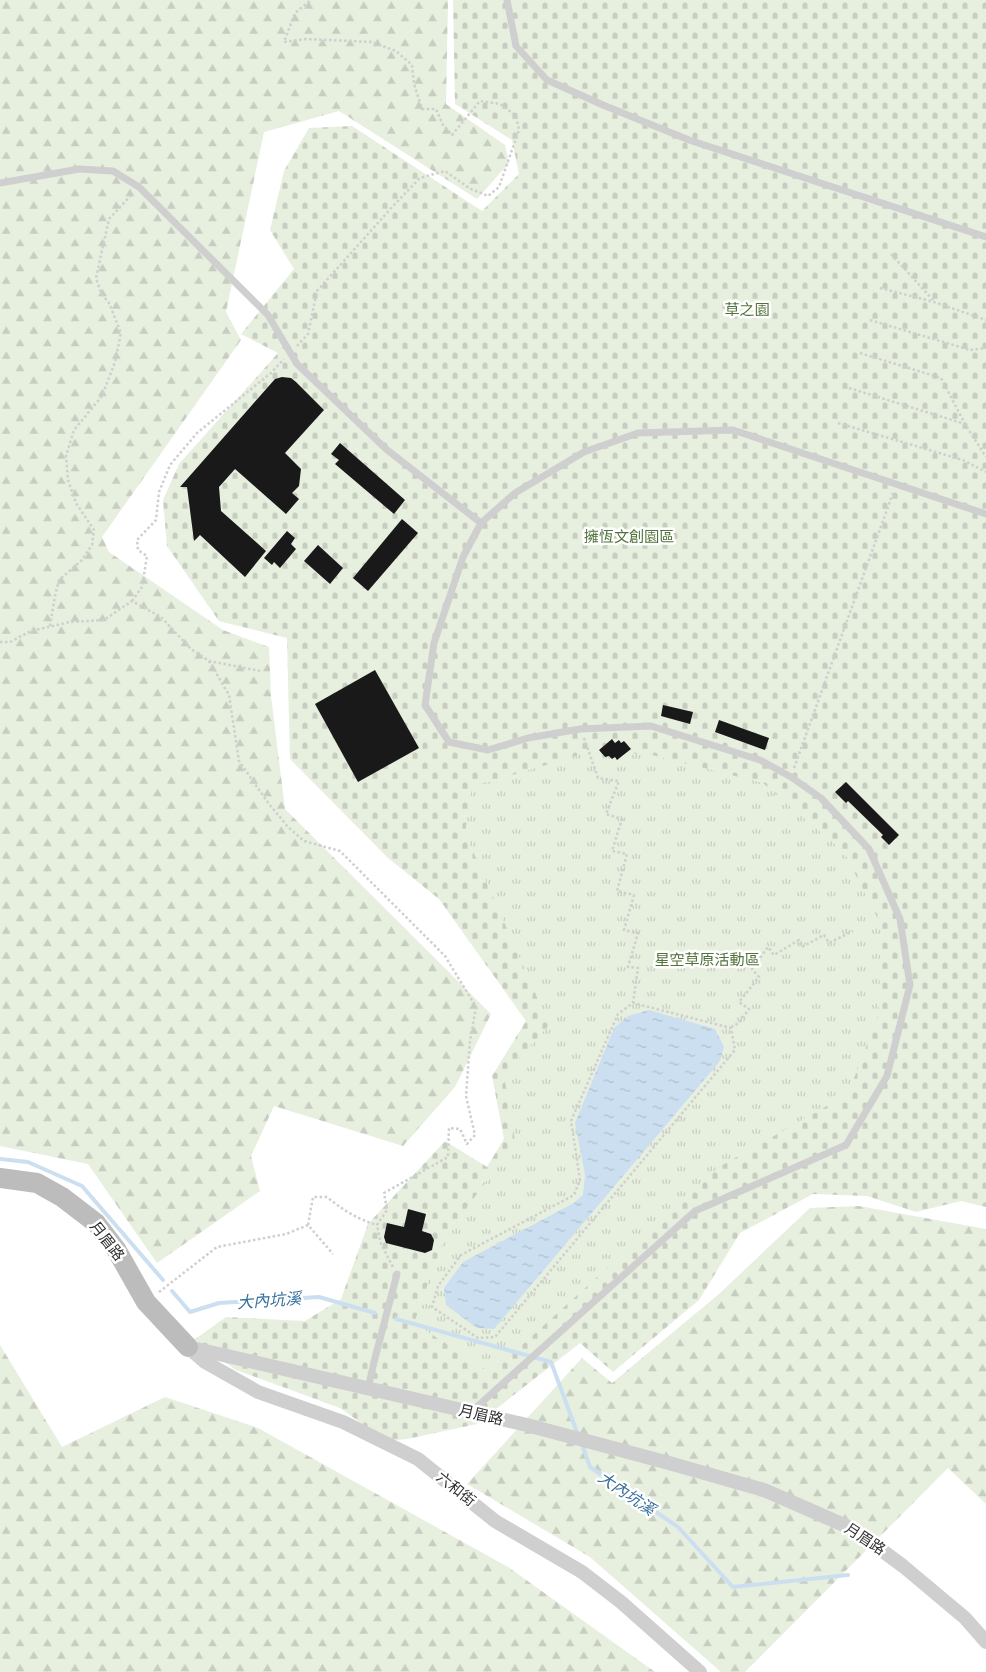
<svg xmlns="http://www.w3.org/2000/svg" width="986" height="1672" viewBox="0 0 986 1672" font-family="'Source Sans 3','Noto Sans TC',sans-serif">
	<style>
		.forest { fill: url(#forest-firs) }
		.cemetery { fill: url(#cemetery-stones) }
		.park { fill: url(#park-tufts) }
		.water { fill: url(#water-ripples) }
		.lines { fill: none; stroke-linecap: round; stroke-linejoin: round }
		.stream { stroke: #cbdff0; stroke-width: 4 }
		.building { fill: #191919 }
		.path { stroke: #cfcfcf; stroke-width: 2.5; stroke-dasharray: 2.5 2.5; stroke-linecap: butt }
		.lane { stroke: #cfcfcf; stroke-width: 7 }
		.street { stroke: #cfcfcf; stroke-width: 14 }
		.secondary { stroke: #bcbcbc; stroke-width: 20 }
		.labels { text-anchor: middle; stroke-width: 5; stroke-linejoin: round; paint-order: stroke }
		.park-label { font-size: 15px; fill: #51723a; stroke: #fff }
		.street-label { font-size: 15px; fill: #323232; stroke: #fff }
		.water-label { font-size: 16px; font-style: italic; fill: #376f9c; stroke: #fff }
	</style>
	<defs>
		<pattern id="forest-firs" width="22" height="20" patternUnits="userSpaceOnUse" patternTransform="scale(1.25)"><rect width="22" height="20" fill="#e7efdf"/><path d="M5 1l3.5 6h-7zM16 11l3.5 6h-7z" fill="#c7cdc0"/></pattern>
		<pattern id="cemetery-stones" width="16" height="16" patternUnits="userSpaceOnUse" patternTransform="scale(1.25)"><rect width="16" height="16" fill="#e7efdf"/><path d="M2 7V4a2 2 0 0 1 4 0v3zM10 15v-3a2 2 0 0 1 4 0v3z" fill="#c7cdc0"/></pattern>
		<pattern id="park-tufts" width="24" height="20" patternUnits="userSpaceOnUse" patternTransform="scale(1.25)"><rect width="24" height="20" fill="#e7efdf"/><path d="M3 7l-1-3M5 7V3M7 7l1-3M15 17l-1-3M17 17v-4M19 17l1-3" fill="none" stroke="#c7cdc0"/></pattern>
		<pattern id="water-ripples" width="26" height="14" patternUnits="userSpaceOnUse" patternTransform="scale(1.25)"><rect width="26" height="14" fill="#cbdff0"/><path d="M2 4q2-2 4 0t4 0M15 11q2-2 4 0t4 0" fill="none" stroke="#afc0ce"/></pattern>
	</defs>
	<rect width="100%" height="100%" fill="#fff"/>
	<!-- forest -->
	<g class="forest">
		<polygon points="0,0 448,0 446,104 505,145 509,163 477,199 339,111 264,132 226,312 241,340 102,537 109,552 223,630 269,647 271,696 285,809 491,1014 455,1087 403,1146 274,1106 251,1156 260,1191 157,1263 88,1164 0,1146"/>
		<polygon points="859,1206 986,1229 986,1504 948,1468 745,1672 721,1672 590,1557 467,1484 582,1358 612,1383 719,1294 810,1208"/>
		<polygon points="0,1345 62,1447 165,1397 258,1428 508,1567 655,1672 0,1672"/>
	</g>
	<!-- cemetery -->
	<polygon class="cemetery" points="453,0 986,0 986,1207 961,1201 916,1212 867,1196 813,1194 740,1233 699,1300 613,1372 580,1343 477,1424 407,1439 386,1441 340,1408 236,1370 194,1340 226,1317 305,1321 341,1299 368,1224 445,1141 487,1167 504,1139 492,1076 526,1021 439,899 388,858 290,759 287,638 219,621 167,546 163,500 179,464 278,353 241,334 294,269 270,230 284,171 309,128 352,126 482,211 519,174 512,140 455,104"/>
	<!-- park -->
	<polygon class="park" points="596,750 652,755 763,783 844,852 881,925 879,1013 848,1094 719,1167 491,1373 414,1323 444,1239 515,1142 504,1075 549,1025 465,833 472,787"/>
	<!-- water -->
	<polygon class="water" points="649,1010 715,1029 724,1047 720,1061 494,1329 477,1328 446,1305 444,1288 463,1262 574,1203 583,1195 585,1175 575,1123 614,1028 628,1016"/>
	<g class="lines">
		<!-- stream -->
		<g class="stream">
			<polyline points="0,1159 28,1162 82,1186 163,1280"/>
			<polyline points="172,1291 190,1312 219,1303 319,1297 375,1313"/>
			<polyline points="396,1319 551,1362 578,1435"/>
			<polyline points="582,1444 590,1467 678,1527 733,1587 848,1575"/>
		</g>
	</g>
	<!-- building -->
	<g class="building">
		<polygon points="282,377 291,378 296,382 324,410 285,453 301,469 299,486 292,493 299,499 286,514 235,469 219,487 221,511 266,551 245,577 200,535 194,541 187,487 180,487 275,379"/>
		<polygon points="340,443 405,500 394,514 335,464 339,460 331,454"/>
		<polygon points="402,519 418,533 368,591 353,578"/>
		<polygon points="287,531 295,538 291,544 296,549 280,568 274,562 272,565 264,558"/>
		<polygon points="318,545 343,568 330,584 304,561"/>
		<polygon points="375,670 419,748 358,782 315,704"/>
		<polygon points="663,705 693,712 690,724 661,716"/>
		<polygon points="719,720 769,738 765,750 715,732"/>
		<polygon points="612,739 615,743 619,740 621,743 624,741 631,749 617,760 615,757 612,759 609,756 605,757 599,750"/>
		<polygon points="846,782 899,835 889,845 881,837 883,835 848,801 846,803 835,792"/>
		<polygon points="408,1209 426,1214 422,1231 431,1234 434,1240 432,1250 425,1253 386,1243 384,1237 387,1223 404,1227"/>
	</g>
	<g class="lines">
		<!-- path -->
		<g class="path">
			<polyline points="891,254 933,300"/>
			<polyline points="880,288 934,302 986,320"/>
			<polyline points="870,320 970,350 986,348"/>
			<polyline points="297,346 308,334 317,291 394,205 420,178 445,171 469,188 488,196 499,187 519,130 516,116 500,104 480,101 452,135 443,125 436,109 422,109 414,84 412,65 396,51 372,42 306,39 284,42 295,13 311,0"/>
			<polyline points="860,353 941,378 965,424 986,457"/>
			<polyline points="849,388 965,424"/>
			<polyline points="838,423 963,460 986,472"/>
			<polyline points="132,601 142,587 147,556 138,550 137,540 156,520 159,492 170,465 197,433 271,373 284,359"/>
			<polyline points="50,626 55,596 59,580 81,561 92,545 94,530 76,503 68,480 66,456 74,430 102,396 115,362 121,333 109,303 101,293 96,278 109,219 132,194"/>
			<polyline points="0,642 10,642 31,631 70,622 104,620 132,601 161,617 191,649 209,661 260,671"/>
			<polyline points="209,661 229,695 239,761 269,804 288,827 304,841 340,851 445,956 476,1007 470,1041 466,1096 475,1135 467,1144 460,1129 449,1128 448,1157 384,1193 387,1210 377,1225 381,1244 393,1267"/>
			<polyline points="584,738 598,778 619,781 606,814 622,819 612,851 627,854 617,891 634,895 624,930 638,933 628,967 638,968 633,1003 618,1014 571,1121 580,1180 574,1195 461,1255 438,1286 432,1307 478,1338 495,1337 735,1050 731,1028 633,1003"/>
			<polyline points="794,768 893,493"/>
			<polyline points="731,1027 739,1023 749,1009 739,1002 759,977 752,969 768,947 774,955 799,940 802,947 824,935 829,943 853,931"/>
			<path d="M 308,1225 L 313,1197 L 327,1197 C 343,1210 357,1219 377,1225"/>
			<polyline points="159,1292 217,1247 286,1234 308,1225 333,1254"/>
		</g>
		<!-- lane -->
		<g class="lane">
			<polyline points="507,0 516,46 547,80 603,105 689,140 986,237"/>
			<polyline points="0,183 79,169 113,171 139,187 268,315 297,364 386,449 481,523"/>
			<polyline points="368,1389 374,1362 397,1274"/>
			<polyline points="471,1412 695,1211 846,1145 887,1076 910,985 900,919 869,849 821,798 791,777 760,760 651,726 580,729 528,738 488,750 449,742 425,705 434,643 463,557 481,523 515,493 584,452 638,433 733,430 986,514"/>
		</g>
		<!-- street -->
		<g class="street">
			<polyline points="188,1347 527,1425 669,1463 764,1490 853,1529 903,1566 965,1618 986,1642"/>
			<polyline points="190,1349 205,1362 258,1392 343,1422 418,1459 495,1521 582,1572 621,1602 700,1672"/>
		</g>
		<!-- secondary -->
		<polyline class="secondary" points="0,1178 37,1183 62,1197 96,1223 116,1249 146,1302 188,1347"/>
	</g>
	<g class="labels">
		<!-- park labels -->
		<g class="park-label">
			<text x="747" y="315">草之園</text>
			<text x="629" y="542">擁恆文創園區</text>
			<text x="707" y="965">星空草原活動區</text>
		</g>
		<!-- street labels -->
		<g class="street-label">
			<text transform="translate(107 1241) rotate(52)" y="5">月眉路</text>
			<text transform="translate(481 1415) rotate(13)" y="5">月眉路</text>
			<text transform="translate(456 1489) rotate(39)" y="5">六和街</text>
			<text transform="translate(865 1539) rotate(33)" y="5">月眉路</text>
		</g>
		<!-- water labels -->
		<g class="water-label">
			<text transform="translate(269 1300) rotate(-4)" y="6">大內坑溪</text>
			<text transform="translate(627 1493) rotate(34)" y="6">大內坑溪</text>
		</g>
	</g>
</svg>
